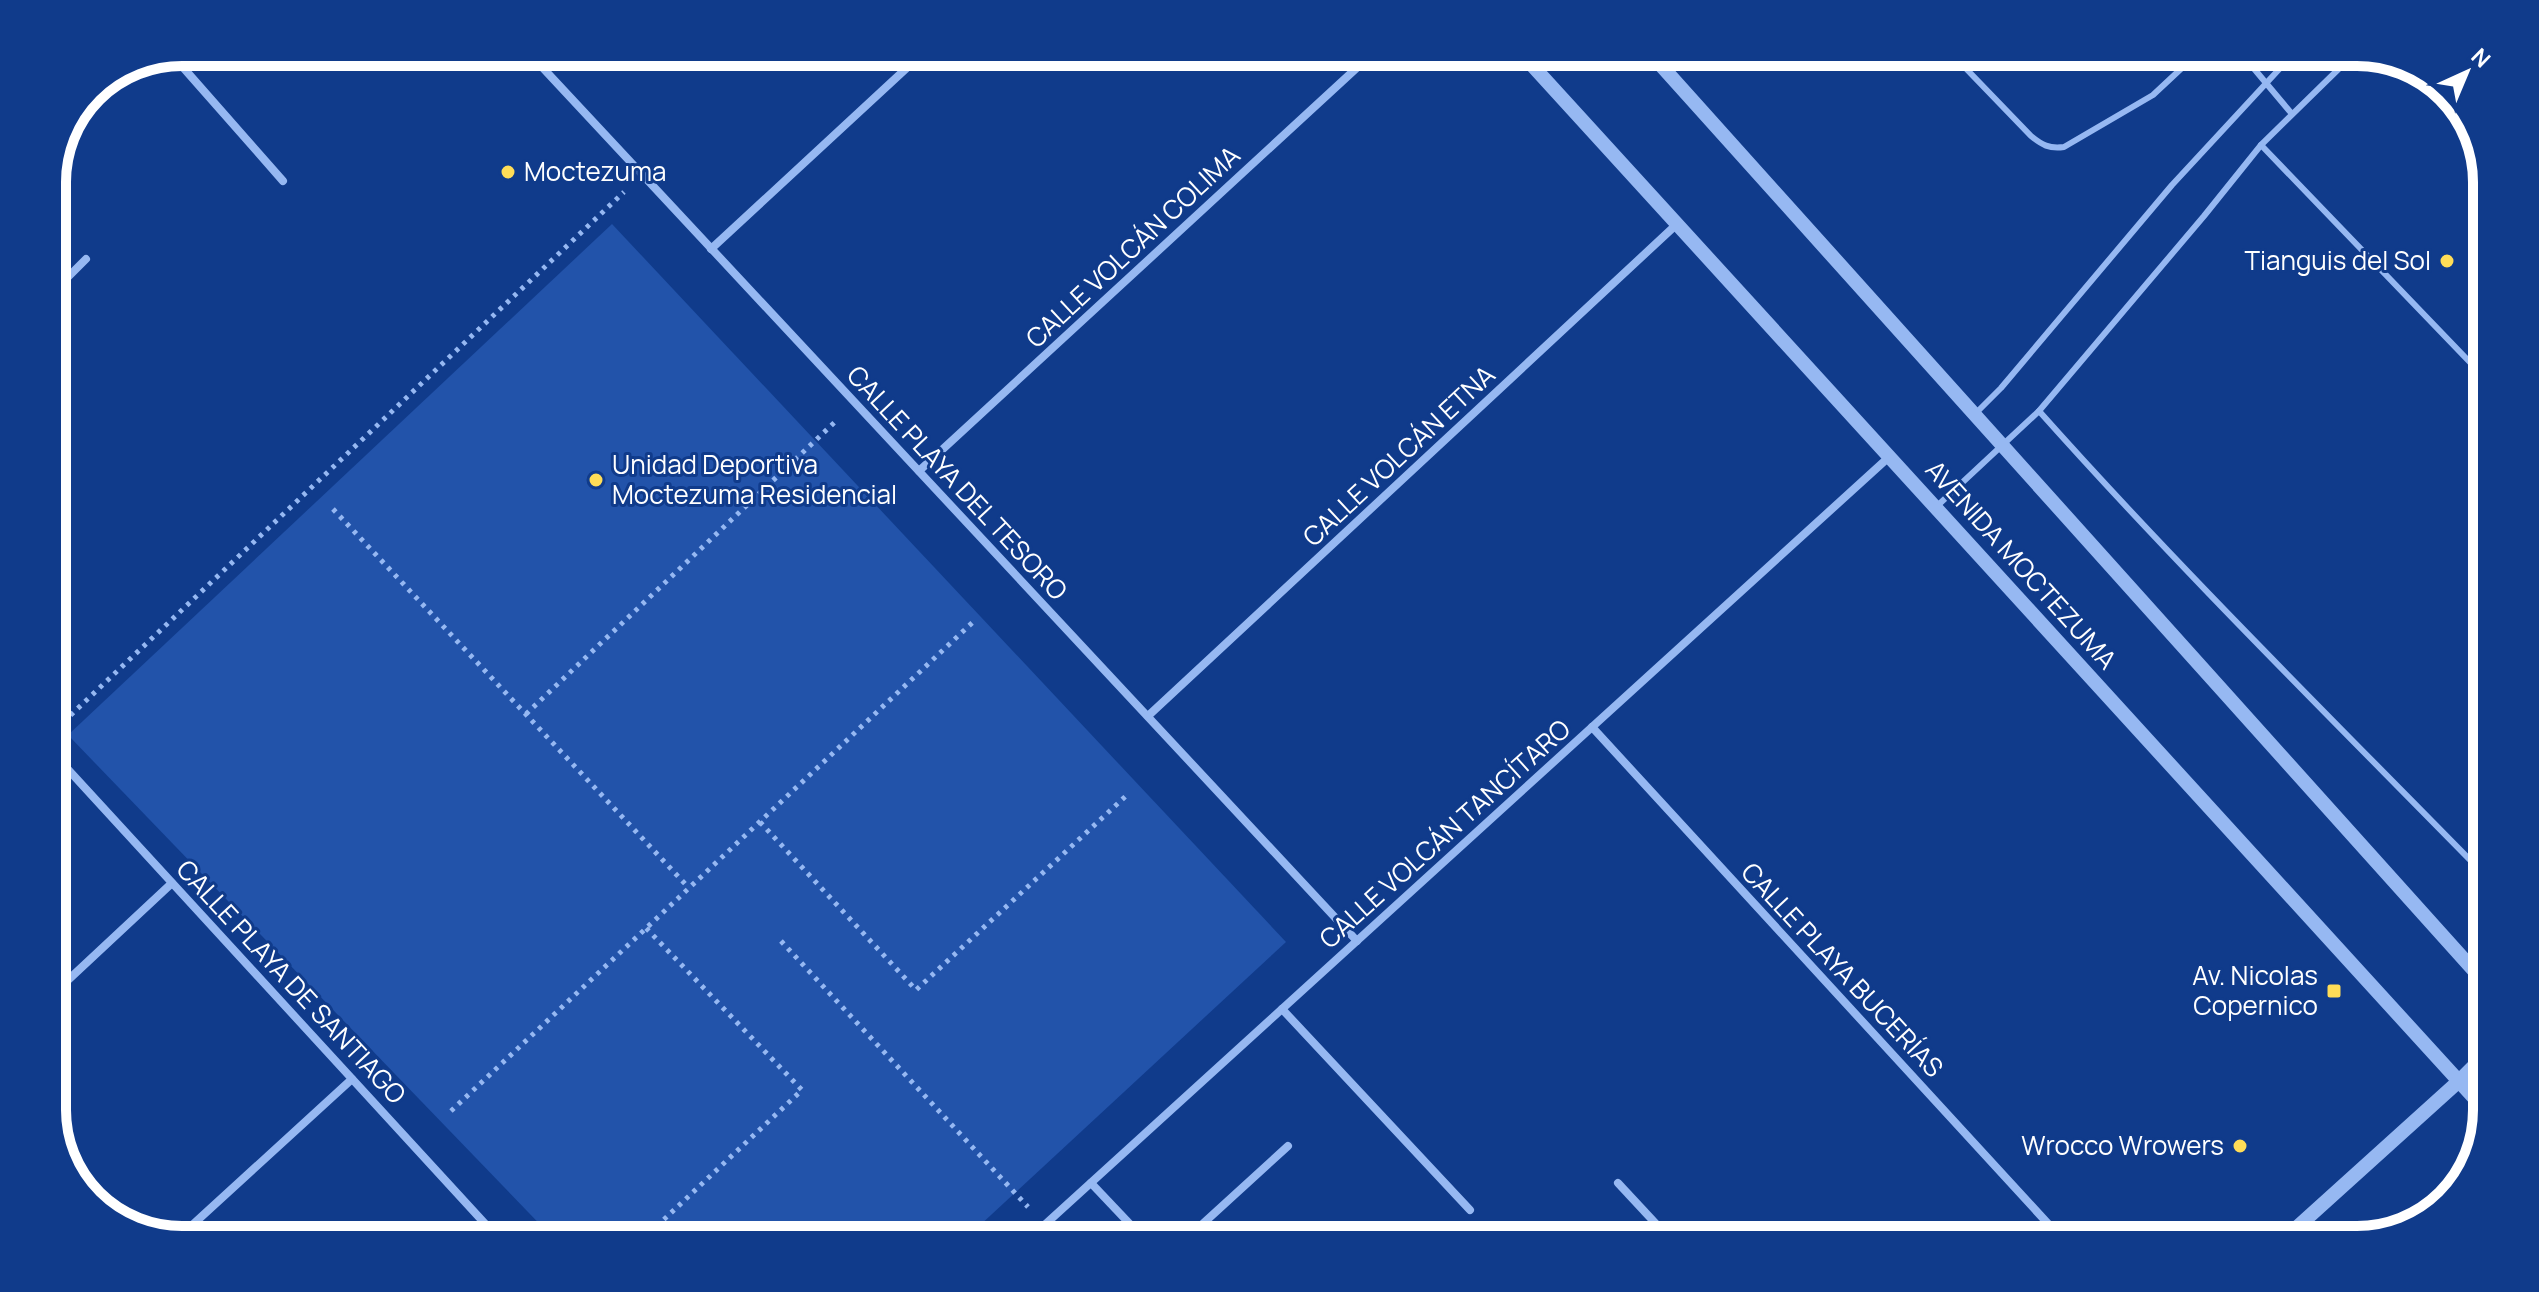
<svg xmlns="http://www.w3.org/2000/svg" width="2539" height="1292" viewBox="0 0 2539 1292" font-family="Manrope,sans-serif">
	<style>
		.green { fill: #2253aa }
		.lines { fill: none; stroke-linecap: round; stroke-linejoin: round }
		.path { stroke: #96b8f2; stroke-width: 5; stroke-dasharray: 4 6; stroke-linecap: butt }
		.service { stroke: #96b8f2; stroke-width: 6 }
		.minor { stroke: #96b8f2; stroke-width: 8 }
		.tertiary { stroke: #96b8f2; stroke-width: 14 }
		.poi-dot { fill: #ffdd57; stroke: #103b8b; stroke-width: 3 }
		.labels { text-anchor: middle; stroke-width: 6; stroke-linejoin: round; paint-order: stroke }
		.poi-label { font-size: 26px; fill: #fff; stroke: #103b8b; text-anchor: end }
		.street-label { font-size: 26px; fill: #fff; stroke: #103b8b }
		.rim { fill: none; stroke: #fff; stroke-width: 10 }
	</style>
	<rect width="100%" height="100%" fill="#103b8b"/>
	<!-- green -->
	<polygon class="green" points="612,224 1286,942 964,1240 555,1240 68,735"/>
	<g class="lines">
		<!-- path -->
		<g class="path">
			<polyline points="333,509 689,888"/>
			<polyline points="526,714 837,420"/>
			<polyline points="56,729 624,192"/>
			<polyline points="760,822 916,990 1127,795"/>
			<polyline points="781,941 1028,1207"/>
			<polyline points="451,1111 973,622"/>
			<polyline points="642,1240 802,1090 646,928"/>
		</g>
		<!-- service -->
		<g class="service">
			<path d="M 1950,52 L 2031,136 C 2042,145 2049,149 2064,147 L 2153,95 L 2199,52"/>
			<polyline points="2240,52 2292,114"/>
			<polyline points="2261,145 2487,380"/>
			<path d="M 2039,411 C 2179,568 2329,716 2476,866 L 2487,871"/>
			<polyline points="1976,413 2001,388 2172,185 2295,52"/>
			<polyline points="1936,507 2039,411 2204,216 2261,145 2356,52"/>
		</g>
		<!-- minor -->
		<g class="minor">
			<polyline points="528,52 1357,941"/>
			<polyline points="173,56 283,181"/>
			<polyline points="711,249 924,52"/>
			<polyline points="52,293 86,259"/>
			<polyline points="919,471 1374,52"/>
			<polyline points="1148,716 1677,224"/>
			<polyline points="1592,727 2063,1240"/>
			<polyline points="52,752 500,1240"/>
			<polyline points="52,995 172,883"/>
			<polyline points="1282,1009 1470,1210"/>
			<polyline points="1091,1183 1145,1240"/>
			<polyline points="1618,1183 1671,1240"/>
			<polyline points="177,1239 352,1079"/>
			<polyline points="1028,1240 1889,457"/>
			<polyline points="1185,1240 1288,1146"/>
		</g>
		<!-- tertiary -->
		<g class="tertiary">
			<polyline points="1520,52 2487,1112"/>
			<polyline points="1649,52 2487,985"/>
			<polyline points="2283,1240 2459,1081 2487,1053"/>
		</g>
	</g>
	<!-- markers -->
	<g class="poi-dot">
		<circle cx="508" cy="172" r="8"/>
		<circle cx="2447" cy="261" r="8"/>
		<circle cx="596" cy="480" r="8"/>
		<rect x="2326" y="983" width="16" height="16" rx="4"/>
		<circle cx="2240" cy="1146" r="8"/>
	</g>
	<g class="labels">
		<!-- poi labels -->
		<g class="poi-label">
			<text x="524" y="181" text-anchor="start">Moctezuma</text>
			<text x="2431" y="270">Tianguis del Sol</text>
			<text x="612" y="474" text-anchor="start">Unidad Deportiva<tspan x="612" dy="30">Moctezuma Residencial</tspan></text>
			<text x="2318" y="985">Av. Nicolas<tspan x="2318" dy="30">Copernico</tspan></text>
			<text x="2224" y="1155">Wrocco Wrowers</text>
		</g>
		<!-- street labels -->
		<g class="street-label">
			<text transform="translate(1133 247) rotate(-43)" y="9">CALLE VOLCÁN COLIMA</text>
			<text transform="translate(1399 456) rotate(-43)" y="9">CALLE VOLCÁN ETNA</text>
			<text transform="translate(957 483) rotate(47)" y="9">CALLE PLAYA DEL TESORO</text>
			<text transform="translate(2021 565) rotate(48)" y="9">AVENIDA MOCTEZUMA</text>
			<text transform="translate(1445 834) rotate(-42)" y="9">CALLE VOLCÁN TANCÍTARO</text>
			<text transform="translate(1842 970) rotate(47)" y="9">CALLE PLAYA BUCERÍAS</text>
			<text transform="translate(291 982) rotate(47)" y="9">CALLE PLAYA DE SANTIAGO</text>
		</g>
	</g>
	<!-- crop -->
	<path d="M0 0H2539V1292H0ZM182 66H2357A116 116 0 0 1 2473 182V1110A116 116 0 0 1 2357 1226H182A116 116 0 0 1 66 1110V182A116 116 0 0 1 182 66Z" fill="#103b8b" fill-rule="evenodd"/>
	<path class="rim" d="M182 66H2357A116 116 0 0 1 2473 182V1110A116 116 0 0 1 2357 1226H182A116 116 0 0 1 66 1110V182A116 116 0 0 1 182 66Z"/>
	<!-- north arrow -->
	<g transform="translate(2467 72) rotate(44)" stroke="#103b8b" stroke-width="6" paint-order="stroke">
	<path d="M0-6L14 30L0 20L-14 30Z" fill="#ffffff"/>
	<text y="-12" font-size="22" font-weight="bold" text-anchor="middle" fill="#ffffff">N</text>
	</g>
</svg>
